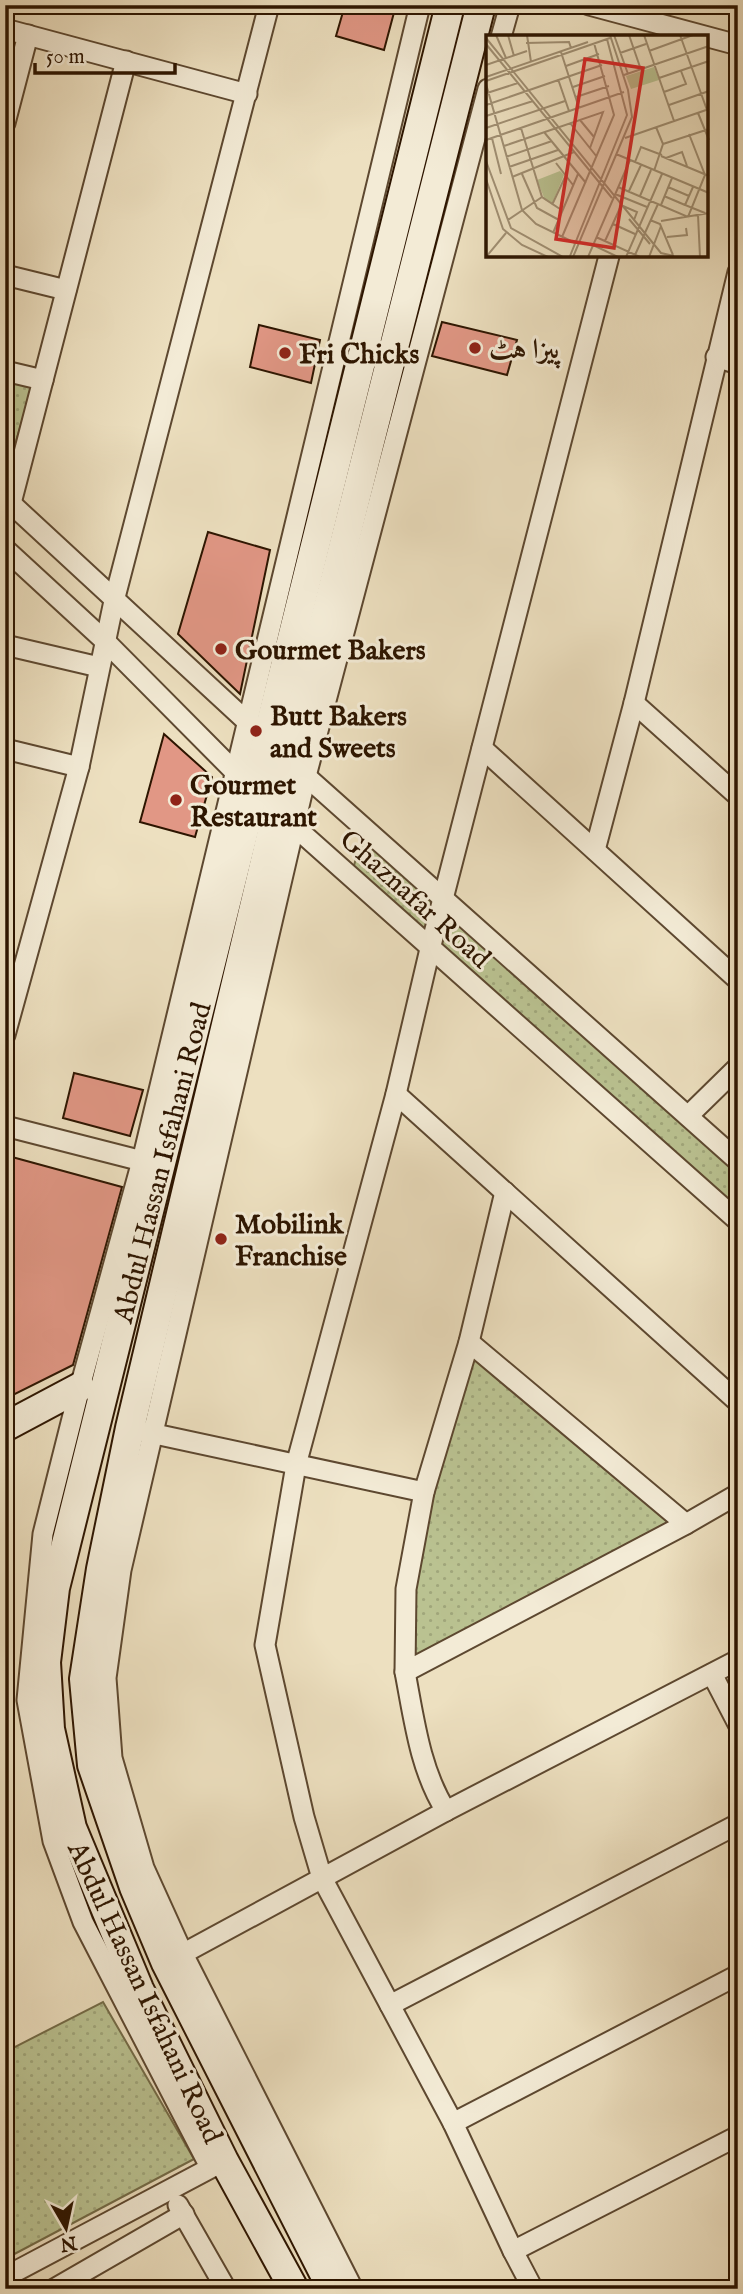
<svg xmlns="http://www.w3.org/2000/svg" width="743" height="2294" viewBox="0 0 743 2294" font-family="'IM FELL English',Amiri,serif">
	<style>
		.park { fill: url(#park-dots); stroke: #746c48; stroke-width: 2 }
		.building { fill: #e19785; stroke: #2d1500; stroke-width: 2 }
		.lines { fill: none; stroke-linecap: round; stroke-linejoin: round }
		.street-casing { stroke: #5d4830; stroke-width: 23 }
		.secondary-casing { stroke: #2d1500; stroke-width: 32 }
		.street { stroke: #f3ebd6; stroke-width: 19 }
		.secondary { stroke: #f3ebd6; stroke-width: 28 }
		.poi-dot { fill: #8f2418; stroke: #f3ebd6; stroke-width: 2.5 }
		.labels { text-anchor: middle; stroke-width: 6; stroke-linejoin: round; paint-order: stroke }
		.poi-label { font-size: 28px; font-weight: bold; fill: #2d1500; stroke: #f3ebd6; text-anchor: start }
		.street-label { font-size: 28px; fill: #2d1500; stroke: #f3ebd6 }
		.inset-road { fill: none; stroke: #a08f73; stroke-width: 2 }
		.view { fill: #d62828; fill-opacity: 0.15; stroke: #d62828; stroke-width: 3.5 }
		.inset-edge { fill: none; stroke: #2d1500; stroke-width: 3.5 }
	</style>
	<defs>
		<pattern id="park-dots" width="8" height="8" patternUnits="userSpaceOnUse" patternTransform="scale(1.75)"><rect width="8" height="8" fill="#bac291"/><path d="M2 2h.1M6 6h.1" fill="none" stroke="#a0a67b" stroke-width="1.8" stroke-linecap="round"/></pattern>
	</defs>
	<rect width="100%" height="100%" fill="#ede0c0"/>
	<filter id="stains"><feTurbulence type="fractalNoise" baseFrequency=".00286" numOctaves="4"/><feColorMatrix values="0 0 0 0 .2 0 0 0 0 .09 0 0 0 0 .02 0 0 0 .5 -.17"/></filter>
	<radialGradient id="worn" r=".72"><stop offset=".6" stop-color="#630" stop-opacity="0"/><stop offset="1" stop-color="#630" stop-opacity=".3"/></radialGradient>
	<!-- park -->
	<g class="park">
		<polygon points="5,375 34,381 5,478"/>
		<polygon points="364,828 738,1161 738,1218 351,877"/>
		<polygon points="469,1342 686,1524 405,1672 406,1589"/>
		<polygon points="103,2002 194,2159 5,2259 5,2052"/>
	</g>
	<!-- building -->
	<g class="building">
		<polygon points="345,5 396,5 384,50 336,36"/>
		<polygon points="442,322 517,340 507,375 432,356"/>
		<polygon points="259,325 320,340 311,383 250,367"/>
		<polygon points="208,532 270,550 240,694 178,634"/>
		<polygon points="164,734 212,777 195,837 140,822"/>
		<polygon points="74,1073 143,1090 130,1136 63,1118"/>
		<polygon points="12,1157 122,1187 73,1365 5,1399 5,1183"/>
	</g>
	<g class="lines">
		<!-- street casing -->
		<g class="street-casing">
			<g id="street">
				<polyline points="589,5 738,45"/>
				<polyline points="5,29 247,94"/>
				<polyline points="501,37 510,5"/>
				<polyline points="5,123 28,35"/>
				<polyline points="5,275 66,290"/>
				<polyline points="716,357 738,364"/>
				<polyline points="5,371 43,380"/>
				<polyline points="5,498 254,728"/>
				<polyline points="11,503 126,61"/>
				<polyline points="5,549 105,641 243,780"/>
				<polyline points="5,645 99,667"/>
				<polyline points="634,703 738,796"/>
				<polyline points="482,748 738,980"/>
				<polyline points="5,749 79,767"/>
				<polyline points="299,770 738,1161"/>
				<polyline points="286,819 738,1221"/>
				<polyline points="595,850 634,703 738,272"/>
				<polyline points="5,1035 79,767 114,601 269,5"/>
				<polyline points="396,1094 738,1402"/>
				<polyline points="688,1116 738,1067"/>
				<polyline points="5,1126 154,1164"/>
				<polyline points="505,1192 469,1342 424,1492 406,1589 405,1672 686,1524 738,1494"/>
				<polyline points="469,1342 686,1524"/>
				<polyline points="141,1431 424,1492"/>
				<path d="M 405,1672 C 414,1719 420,1770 446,1811"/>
				<polyline points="712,1674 738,1724"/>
				<polyline points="173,1959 446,1811 738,1660"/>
				<polyline points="390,2005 738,1824"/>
				<polyline points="453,2123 738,1975"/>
				<polyline points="210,2167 83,1922 53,1841 27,1700 43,1534 80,1387 142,1161 420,5"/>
				<polyline points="178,2205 226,2289"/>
				<polyline points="513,2251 738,2136"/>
				<polyline points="5,2277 220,2163"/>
				<polyline points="54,2289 184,2214"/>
				<polyline points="353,2289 183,1954 144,1868 112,1758 106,1678 121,1570 306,776 488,89"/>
				<polyline points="533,2289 513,2251 453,2123 322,1878 304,1817 265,1645 296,1465 396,1094 430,949 609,256"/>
				<polyline points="737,2289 738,2288"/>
			</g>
		</g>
		<!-- secondary casing -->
		<g class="secondary-casing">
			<g id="secondary">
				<polyline points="5,1427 80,1387"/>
				<path id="s1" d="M 294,2289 L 224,2161 L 139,1989 L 72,1828 L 50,1729 L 46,1662 L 55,1588 L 450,5"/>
				<polyline points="332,2289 166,1963 134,1887 92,1765 84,1679 101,1569 130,1428 289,760 481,5"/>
			</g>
		</g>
		<!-- street -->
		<use href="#street" class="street"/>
		<!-- secondary -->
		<use href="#secondary" class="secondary"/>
	</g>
	<!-- markers -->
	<g class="poi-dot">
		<circle cx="475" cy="348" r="7"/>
		<circle cx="285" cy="353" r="7"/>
		<circle cx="221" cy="649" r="7"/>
		<circle cx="256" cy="731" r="7"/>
		<circle cx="176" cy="800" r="7"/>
		<circle cx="221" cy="1239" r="7"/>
	</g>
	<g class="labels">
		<!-- poi labels -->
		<g class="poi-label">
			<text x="489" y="358">پیزا ہٹ</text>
			<text x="299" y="363">Fri Chicks</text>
			<text x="235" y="659">Gourmet Bakers</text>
			<text x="270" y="725">Butt Bakers<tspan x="270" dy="32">and Sweets</tspan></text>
			<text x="190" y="794">Gourmet<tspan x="190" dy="32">Restaurant</tspan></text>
			<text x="235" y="1233">Mobilink<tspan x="235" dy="32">Franchise</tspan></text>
		</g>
		<!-- street labels -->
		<g class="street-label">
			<text transform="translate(416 898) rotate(42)" y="10">Ghaznafar Road</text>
			<text dy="10" stroke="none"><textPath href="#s1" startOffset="1194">Abdul Hassan Isfahani Road</textPath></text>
			<text transform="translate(146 1992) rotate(65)" y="10">Abdul Hassan Isfahani Road</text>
		</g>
	</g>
	<!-- overview -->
	<g transform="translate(486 35)">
		<rect width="222" height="222" fill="#ede0c0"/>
		<path d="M 168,32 L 173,45 L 145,54 L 140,41 ZM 74,136 L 78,140 L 66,169 L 59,165 L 51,145 Z" fill="#bac291"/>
		<path class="inset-road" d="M 10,0 L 20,23M 22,0 L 28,21M 41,0 L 45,27M 128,0 L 142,39M 143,0 L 154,32M 158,0 L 188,86M 194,0 L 221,75M 0,3 L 175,218 L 188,221M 40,8 L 83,7 L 85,13M 0,9 L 126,163M 163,16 L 207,0M 75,17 L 93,73M 134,18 L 160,9M 0,30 L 41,16M 80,31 L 113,19M 138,40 L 223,11M 0,42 L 102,7M 173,43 L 223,26M 72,44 L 83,76M 0,46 L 124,3M 0,49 L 36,175 L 50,189 L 89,208M 87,52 L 119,41M 178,57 L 200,49 L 195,36M 1,58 L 32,48M 90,62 L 123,51M 0,70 L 116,30M 183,70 L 223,56M 212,78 L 223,105M 0,81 L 47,66M 94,85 L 108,102M 84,88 L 111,122M 0,93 L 79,66M 35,93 L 56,162 L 77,176M 58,97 L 100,148M 6,103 L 15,139M 139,103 L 223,74M 0,105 L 138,57M 177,109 L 223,94M 18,111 L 117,77 L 104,113M 130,119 L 223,158M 175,121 L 223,141M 20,122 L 66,106M 180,123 L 196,117 L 201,131M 0,126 L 25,193 L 77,222M 149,127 L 155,112 L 176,120M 70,128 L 87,150M 23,132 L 72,115M 168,136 L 177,109 L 170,92M 36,139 L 51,173 L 73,185M 26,142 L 88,117M 0,144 L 17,194 L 36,210 L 62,222M 132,152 L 202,182 L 219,140 L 203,99M 182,152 L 203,161M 207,152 L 199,170 L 219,178M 143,156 L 155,130M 129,159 L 161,172M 154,161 L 165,135M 178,161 L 199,170M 66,170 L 80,140M 175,170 L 186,143M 137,171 L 151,177 L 148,185M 212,180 L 214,222M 143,184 L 164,209M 22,185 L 56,162M 164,185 L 174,189 L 187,220M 175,186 L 223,178M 127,189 L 149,199M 67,198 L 92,139M 76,202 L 128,80 L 108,8M 110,202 L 154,222M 181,202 L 201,200 L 200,193M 119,206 L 134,173M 107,210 L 132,222M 149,220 L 172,169M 84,221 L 141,80 L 121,4M 0,222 L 20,198M 87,222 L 146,82 L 142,55 L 124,0M 102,222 L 144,125M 140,222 L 176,139M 163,222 L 175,191"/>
		<path class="view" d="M 99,24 L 157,33 L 128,213 L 70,204 Z"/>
		<rect width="222" height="222" class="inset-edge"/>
	</g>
	<!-- margin -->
	<rect width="743" height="2294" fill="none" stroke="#ede0c0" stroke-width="28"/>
	<rect x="7" y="7" width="729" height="2280" fill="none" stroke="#2d1500" stroke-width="3.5"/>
	<rect x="14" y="14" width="715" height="2266" fill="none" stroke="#2d1500" stroke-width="2"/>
	<!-- north arrow -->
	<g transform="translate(66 2228) rotate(171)" stroke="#f3ebd6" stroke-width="5" paint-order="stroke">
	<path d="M0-5L12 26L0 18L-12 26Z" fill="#2d1500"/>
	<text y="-10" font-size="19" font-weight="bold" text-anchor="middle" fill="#2d1500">N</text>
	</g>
	<!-- scale -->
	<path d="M35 63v10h140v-10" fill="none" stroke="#2d1500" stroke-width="3.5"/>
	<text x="46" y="63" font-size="21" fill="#2d1500" stroke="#f3ebd6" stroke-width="5" paint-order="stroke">50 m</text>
	<rect width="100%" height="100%" filter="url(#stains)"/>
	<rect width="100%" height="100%" fill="url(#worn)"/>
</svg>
